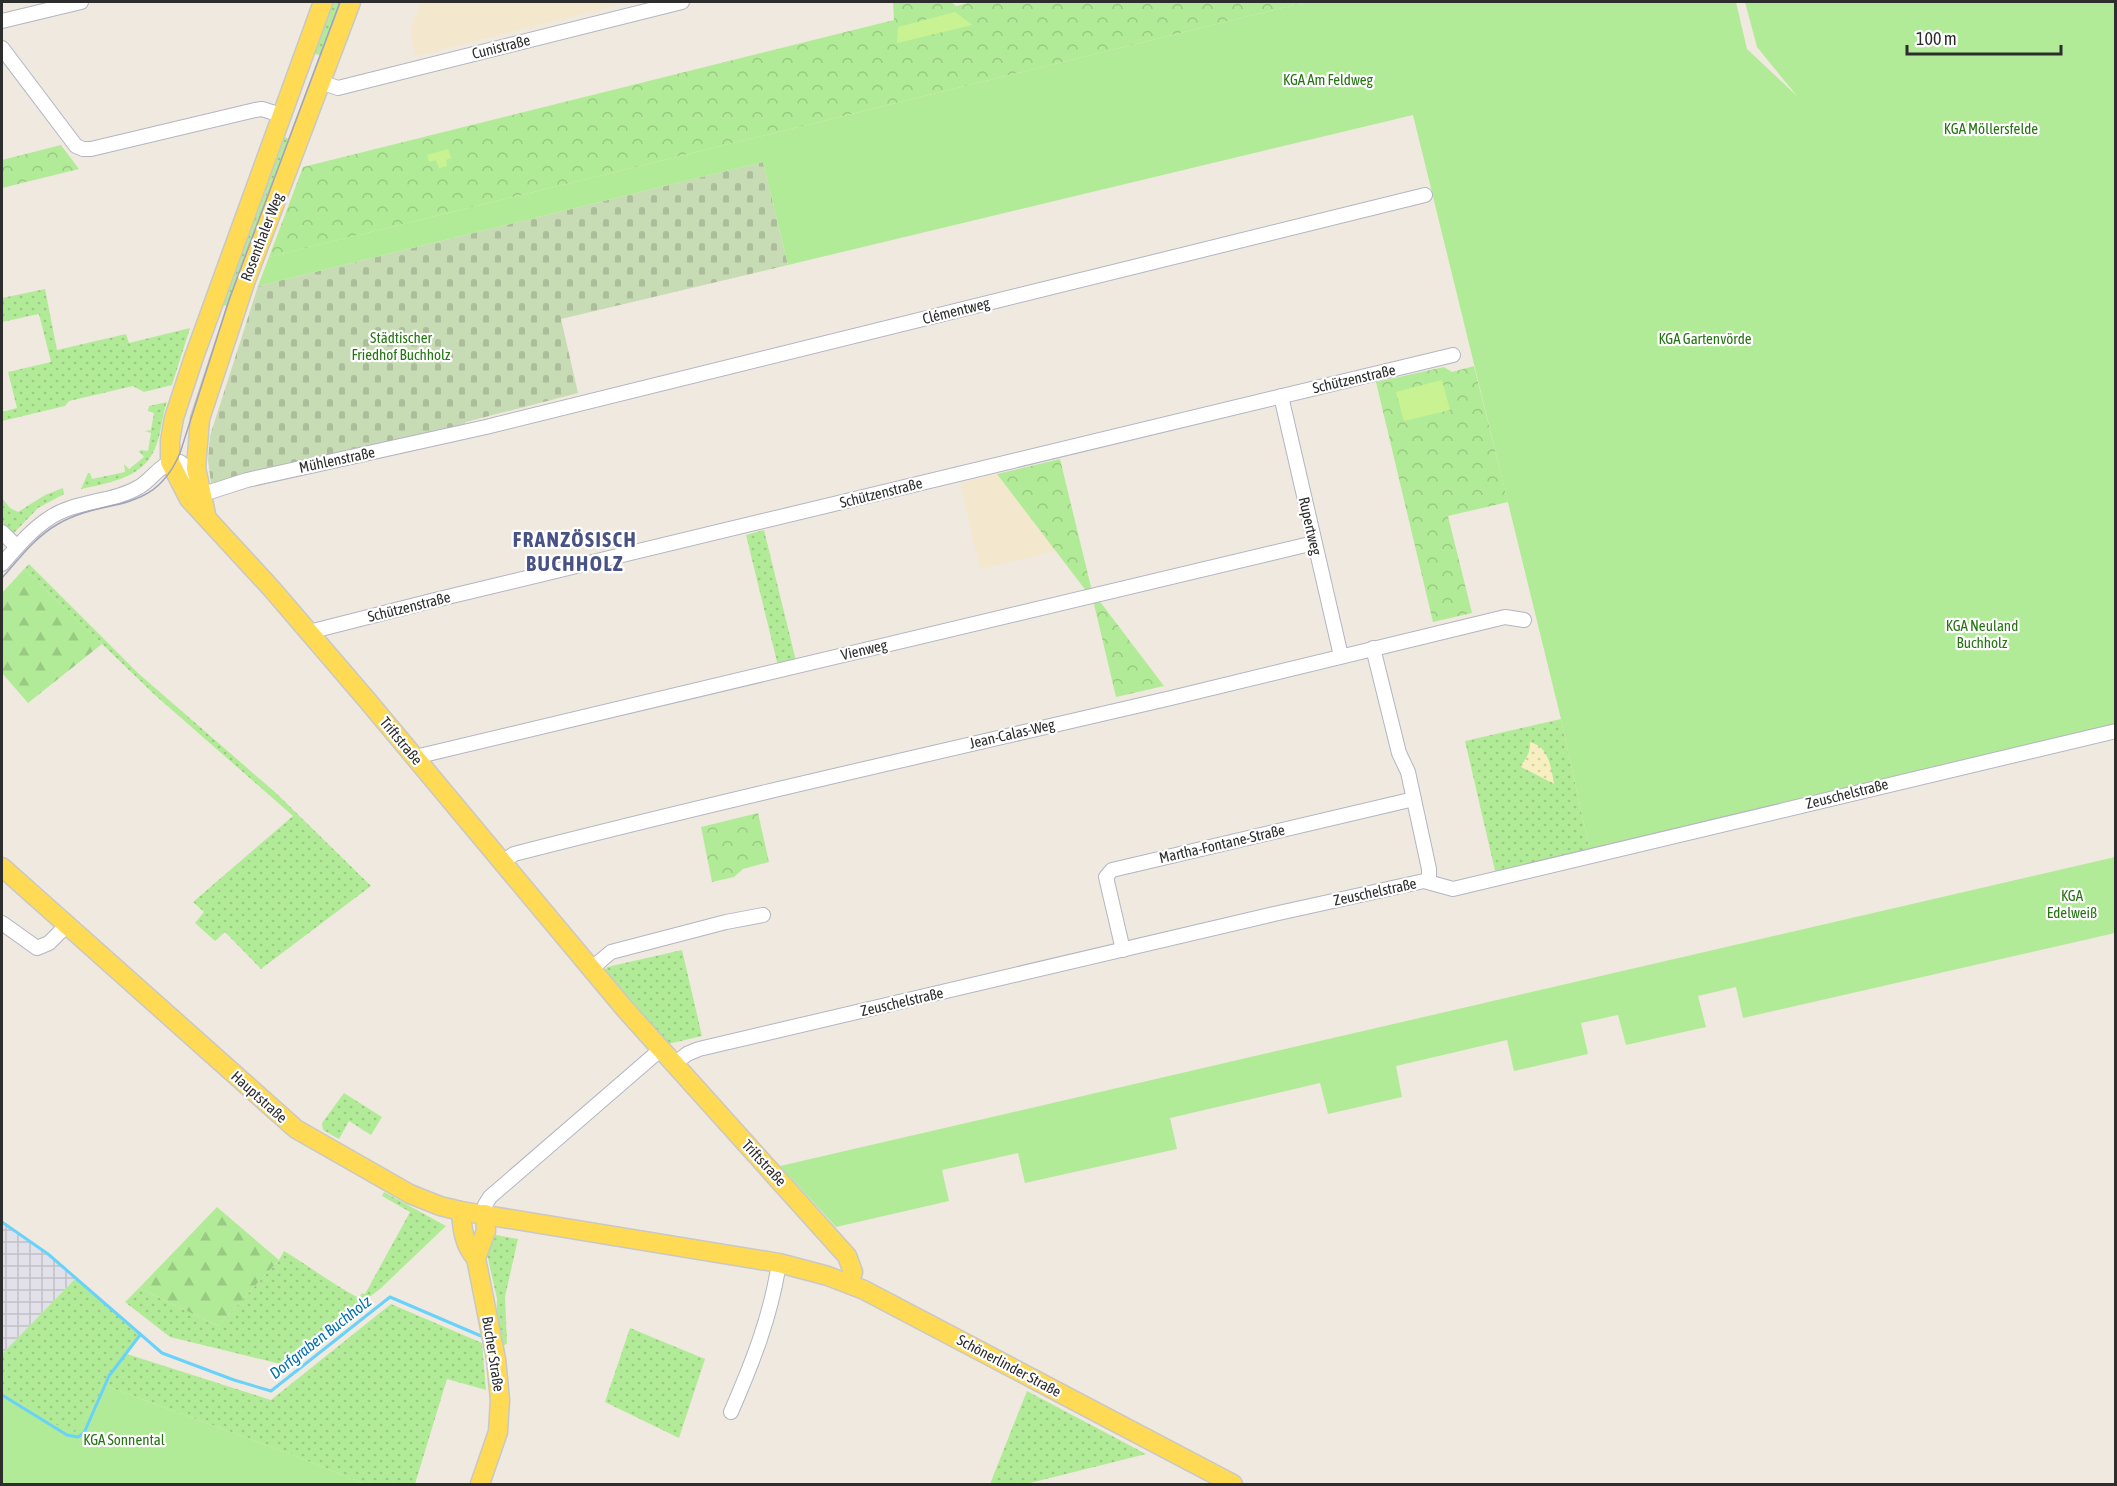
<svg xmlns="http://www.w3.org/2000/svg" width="2117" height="1486" viewBox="0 0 2117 1486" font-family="'Asap Condensed',sans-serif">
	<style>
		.industrial { fill: url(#industrial-grid) }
		.education { fill: #f3e7cd }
		.grass { fill: url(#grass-dots); fill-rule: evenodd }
		.forest { fill: url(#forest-firs) }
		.sand { fill: url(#sand-dots) }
		.cemetery { fill: url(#cemetery-stones) }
		.park { fill: url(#park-crowns) }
		.garden { fill: #b2eb97 }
		.pitch { fill: #c9f392 }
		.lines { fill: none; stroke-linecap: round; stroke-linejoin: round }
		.stream { stroke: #69d2fb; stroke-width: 3 }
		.minor-casing { stroke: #b3b5c2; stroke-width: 16 }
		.major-casing { stroke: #c8c8c8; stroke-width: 21 }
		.minor { stroke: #fff; stroke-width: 14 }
		.major { stroke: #ffda55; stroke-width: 18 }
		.tram { stroke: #a1a4b9; stroke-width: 1.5 }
		.labels { text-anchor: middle; stroke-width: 4.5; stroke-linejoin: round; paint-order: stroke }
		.street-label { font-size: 15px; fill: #2d2d2d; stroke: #fff }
		.park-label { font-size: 15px; fill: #267513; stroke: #fff }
		.water-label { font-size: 16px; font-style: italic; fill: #0070af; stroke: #fff }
		.district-label { font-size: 21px; font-weight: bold; letter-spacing: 1.5px; fill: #485284; stroke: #fff }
	</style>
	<defs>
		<pattern id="industrial-grid" width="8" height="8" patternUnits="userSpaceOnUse" patternTransform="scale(1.5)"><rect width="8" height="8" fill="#e2e0e8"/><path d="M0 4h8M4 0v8" fill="none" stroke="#c2c0c7"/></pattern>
		<pattern id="grass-dots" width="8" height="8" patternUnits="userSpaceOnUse" patternTransform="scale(1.5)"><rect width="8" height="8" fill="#b2eb97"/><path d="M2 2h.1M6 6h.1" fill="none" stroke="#99ca82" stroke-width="1.8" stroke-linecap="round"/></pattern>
		<pattern id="forest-firs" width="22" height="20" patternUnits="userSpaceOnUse" patternTransform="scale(1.5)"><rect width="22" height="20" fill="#b2eb97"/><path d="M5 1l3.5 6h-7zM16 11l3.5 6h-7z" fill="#99ca82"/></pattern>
		<pattern id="sand-dots" width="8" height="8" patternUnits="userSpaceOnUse" patternTransform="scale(1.5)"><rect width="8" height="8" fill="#f7efc0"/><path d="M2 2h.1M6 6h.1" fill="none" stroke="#d4cda5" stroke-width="1.8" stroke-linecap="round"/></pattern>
		<pattern id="cemetery-stones" width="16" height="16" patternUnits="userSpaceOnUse" patternTransform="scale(1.5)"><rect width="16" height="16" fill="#c7dcb4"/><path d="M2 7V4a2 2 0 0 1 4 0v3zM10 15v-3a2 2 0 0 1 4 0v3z" fill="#abbd9b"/></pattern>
		<pattern id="park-crowns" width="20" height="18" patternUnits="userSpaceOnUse" patternTransform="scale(1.5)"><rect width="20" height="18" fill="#b2eb97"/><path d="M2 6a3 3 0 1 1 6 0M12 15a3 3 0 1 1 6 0" fill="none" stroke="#99ca82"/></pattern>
	</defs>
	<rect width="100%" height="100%" fill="#f0e9df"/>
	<!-- industrial -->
	<polygon class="industrial" points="2,1222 48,1254 76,1278 2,1354"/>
	<!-- education -->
	<g class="education">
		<polygon points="420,2 630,2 416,56 410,31"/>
		<polygon points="997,474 1056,551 980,569 960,483"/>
	</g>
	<!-- grass -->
	<g class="grass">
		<polygon points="328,2 347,2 326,58 309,51"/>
		<polygon points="278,134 294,141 233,308 216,303"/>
		<polygon points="45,289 57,350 126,334 129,343 190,328 172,385 144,392 133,386 69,401 65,406 2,421 2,412 17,408 8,372 51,362 39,314 2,322 2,298"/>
		<path d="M 167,402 C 162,415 162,430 157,443 C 146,478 112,482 81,489 L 88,473 L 90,473 L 92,479 L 125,472 L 124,464 L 129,469 L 144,457 L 139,451 L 141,450 L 148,451 L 151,433 L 145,431 L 151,430 L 154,413 L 148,411 L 149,406 Z"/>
		<polygon points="63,488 64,494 38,508 11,536 2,521 2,498 10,508 18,512 45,495"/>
		<polygon points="764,530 796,661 778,666 746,535"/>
		<polygon points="29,564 139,674 276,793 371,886 261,969 225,932 215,941 195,923 204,912 193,902 293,816 156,696 24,569"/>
		<path d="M 1561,719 L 1590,851 L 1496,875 L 1465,741 ZM 1530,751 L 1554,783 L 1521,767 Z"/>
		<polygon points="682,950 702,1036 668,1044 605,971 607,967"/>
		<polygon points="344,1093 382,1117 371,1135 349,1121 339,1139 323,1130 322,1123"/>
		<path d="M 384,1192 L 446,1226 L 380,1289 L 281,1364 L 170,1337 L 125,1302 L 139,1288 L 218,1326 L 279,1260 L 284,1251 C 309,1266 332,1284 359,1298 L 362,1293 L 365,1294 L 410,1212 L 382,1196 Z"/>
		<polygon points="496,1235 518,1239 505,1297 507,1343 505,1345 500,1345 496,1323 497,1299 487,1254 491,1239"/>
		<polygon points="76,1278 140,1335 127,1354 271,1400 391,1304 482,1343 486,1390 447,1379 415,1484 365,1484 285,1452 106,1386 73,1436 2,1390 2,1354"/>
		<polygon points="630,1328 705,1359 679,1438 605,1402"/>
		<polygon points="1027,1391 1146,1454 1026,1484 990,1484"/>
	</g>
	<!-- forest -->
	<g class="forest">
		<polygon points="24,569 102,644 28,703 2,673 2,593"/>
		<polygon points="217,1207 279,1260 218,1326 139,1288"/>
	</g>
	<!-- sand -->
	<path class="sand" d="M 1530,742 C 1549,747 1551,767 1554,784 L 1520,766 C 1527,759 1530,753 1530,742 Z"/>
	<!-- cemetery -->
	<polygon class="cemetery" points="763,162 788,265 561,319 578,393 466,422 463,427 423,438 211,483 208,460 210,436 258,286"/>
	<!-- park -->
	<g class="park">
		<polygon points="893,2 951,2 956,6 972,2 1307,2 269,257 303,167 894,20"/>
		<polygon points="61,145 79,169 2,188 2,160"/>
		<polygon points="1474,366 1508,502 1448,516 1472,613 1433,622 1376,382 1444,367 1452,372"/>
		<polygon points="1060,459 1092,591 1087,592 997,474"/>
		<polygon points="1098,599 1164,686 1116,697 1093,600"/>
		<polygon points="758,813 769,862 743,869 734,877 712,882 701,827"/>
	</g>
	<!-- garden -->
	<g class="garden">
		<polygon points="1307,2 1736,2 1747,49 1797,96 1757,47 1745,2 2115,2 2115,727 1590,851 1561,719 1413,115 788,265 763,162 258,286 269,257"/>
		<polygon points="2115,857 2115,933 1743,1018 1736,987 1698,996 1706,1027 1626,1045 1618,1015 1581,1023 1588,1054 1514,1071 1507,1040 1396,1066 1402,1097 1328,1114 1320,1083 1170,1118 1177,1149 1025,1183 1018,1153 942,1170 949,1201 836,1227 780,1166"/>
		<polygon points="106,1386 285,1452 365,1484 2,1484 2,1390 73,1435"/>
	</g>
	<!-- pitch -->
	<g class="pitch">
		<polygon points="955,12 972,25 897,43 898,27"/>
		<polygon points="448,149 451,158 446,160 447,166 439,168 436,160 429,162 427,155"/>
		<polygon points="1442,380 1450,410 1404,421 1396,392"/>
	</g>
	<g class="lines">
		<!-- stream -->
		<g class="stream">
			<polyline points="2,1222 48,1254 162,1353 234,1380 271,1391 390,1297 481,1336"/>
			<polyline points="2,1395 67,1435 78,1437 84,1433 109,1376 140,1335"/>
		</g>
		<!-- minor casing -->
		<g class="minor-casing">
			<g id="minor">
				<polyline points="2,21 81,2"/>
				<polyline points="2,48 76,146 83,149 91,149 255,110 262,109 281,115"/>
				<polyline points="320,82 338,88 682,2"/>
				<polyline points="1281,396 1341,656"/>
				<polyline points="194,497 247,480 486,427 1425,195"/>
				<polyline points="2,532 17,547"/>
				<path d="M 2,564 C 16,548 30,531 48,519 C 75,500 112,503 139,487 C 152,480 164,458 180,462 L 197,477"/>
				<polyline points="309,632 435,600 1453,355"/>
				<polyline points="1373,648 1399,753 1408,772 1429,869 1429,881"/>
				<polyline points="415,757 1314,543"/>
				<path d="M 503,862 L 514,854 C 732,798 952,749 1171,698 C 1282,671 1393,644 1505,617 L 1524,620"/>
				<polyline points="2,923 37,948 49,943 67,925"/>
				<polyline points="1123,950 1106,877 1112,870 1414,799"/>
				<polyline points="591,969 611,952 726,922 763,915"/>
				<polyline points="673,1065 687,1054 699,1049 1274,914 1424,881 1453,889 2116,731"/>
				<polyline points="485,1214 485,1205 490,1197 660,1050"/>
				<path d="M 731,1412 C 752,1364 771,1316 779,1263"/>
			</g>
		</g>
		<!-- major casing -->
		<g class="major-casing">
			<g id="major">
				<polyline points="323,2 194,357 174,418 170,441 170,462 189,499 271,588 367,700 625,1009 847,1256 853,1272 849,1284"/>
				<polyline points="206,514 196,468 200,419 246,280 351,2"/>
				<polyline points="2,867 296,1129 410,1194 440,1206 461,1211 779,1263 828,1276 864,1290 1233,1484"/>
				<path d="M 461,1211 C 462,1228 464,1246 476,1258"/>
				<polyline points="480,1484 498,1432 500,1400 496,1359 476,1258 486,1231 485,1214"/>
			</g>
		</g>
		<!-- minor -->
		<use href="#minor" class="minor"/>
		<!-- major -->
		<use href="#major" class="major"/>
		<!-- tram -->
		<path class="tram" d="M 2,578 C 19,559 35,537 58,524 C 106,496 153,517 180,453 L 229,300 L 340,2"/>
	</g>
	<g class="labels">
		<!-- street labels -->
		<g class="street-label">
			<text transform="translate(501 47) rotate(-14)" y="5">Cunistraße</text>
			<text transform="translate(262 237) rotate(-69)" y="5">Rosenthaler Weg</text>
			<text transform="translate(956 311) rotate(-14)" y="5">Clémentweg</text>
			<text transform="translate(1354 379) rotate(-13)" y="5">Schützenstraße</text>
			<text transform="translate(337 460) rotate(-12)" y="5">Mühlenstraße</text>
			<text transform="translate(881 493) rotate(-14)" y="5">Schützenstraße</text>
			<text transform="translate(1310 526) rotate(77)" y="5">Rupertweg</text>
			<text transform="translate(409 607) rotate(-14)" y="5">Schützenstraße</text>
			<text transform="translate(864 650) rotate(-13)" y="5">Vienweg</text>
			<text transform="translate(1012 734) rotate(-13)" y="5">Jean-Calas-Weg</text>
			<text transform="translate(401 741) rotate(50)" y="5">Triftstraße</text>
			<text transform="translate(1847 794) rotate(-14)" y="5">Zeuschelstraße</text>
			<text transform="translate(1222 844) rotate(-13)" y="5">Martha-Fontane-Straße</text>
			<text transform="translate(1375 892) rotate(-12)" y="5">Zeuschelstraße</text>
			<text transform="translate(902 1002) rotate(-13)" y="5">Zeuschelstraße</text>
			<text transform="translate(259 1097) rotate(42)" y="5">Hauptstraße</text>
			<text transform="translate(764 1163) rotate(47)" y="5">Triftstraße</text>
			<text transform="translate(493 1354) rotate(81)" y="5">Bucher Straße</text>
			<text transform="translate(1009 1366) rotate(28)" y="5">Schönerlinder Straße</text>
		</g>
		<!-- park labels -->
		<g class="park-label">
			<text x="1328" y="85">KGA Am Feldweg</text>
			<text x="1991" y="134">KGA Möllersfelde</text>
			<text x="401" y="343">Städtischer<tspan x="401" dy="17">Friedhof Buchholz</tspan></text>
			<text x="1705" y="344">KGA Gartenvörde</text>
			<text x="1982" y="631">KGA Neuland<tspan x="1982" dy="17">Buchholz</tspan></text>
			<text x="2072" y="901">KGA<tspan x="2072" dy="17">Edelweiß</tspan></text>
			<text x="124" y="1445">KGA Sonnental</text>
		</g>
		<!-- water labels -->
		<g class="water-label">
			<text transform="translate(320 1337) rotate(-38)" y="6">Dorfgraben Buchholz</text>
		</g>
		<!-- district labels -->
		<g class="district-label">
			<text x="575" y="547">FRANZÖSISCH<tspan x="575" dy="24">BUCHHOLZ</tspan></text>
		</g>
	</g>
	<!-- border -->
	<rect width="2117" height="1486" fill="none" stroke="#2d2d2d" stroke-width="6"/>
	<!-- scale -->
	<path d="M1907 45v9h154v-9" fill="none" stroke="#2d2d2d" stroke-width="3"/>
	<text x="1916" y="45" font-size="18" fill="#2d2d2d" stroke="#ffffff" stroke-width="4.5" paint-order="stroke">100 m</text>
</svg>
